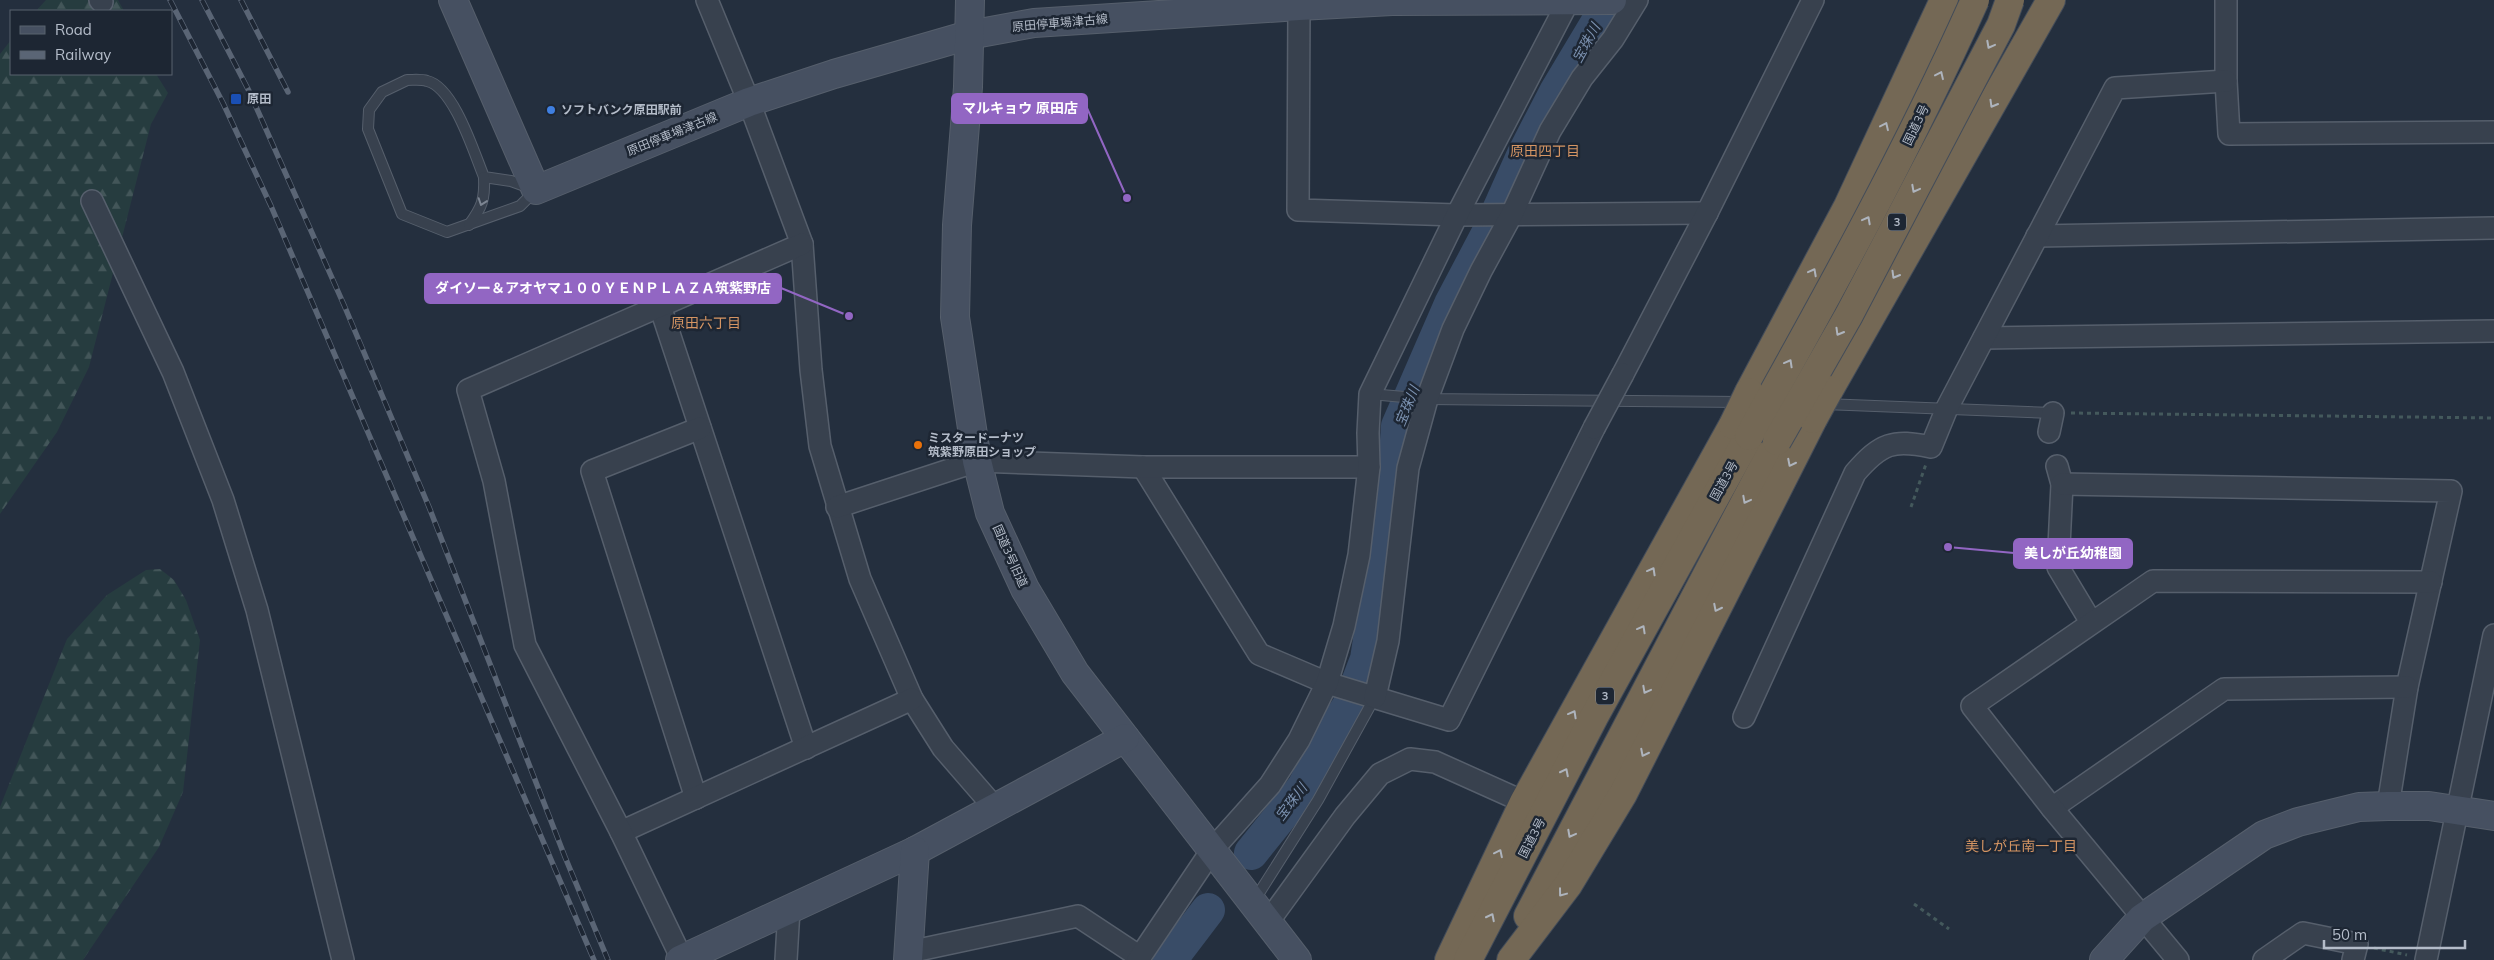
<svg xmlns="http://www.w3.org/2000/svg" width="2494" height="960" viewBox="0 0 2494 960" font-family="Mulish,'Noto Sans JP',sans-serif">
	<style>
		.forest { fill: url(#forest-firs) }
		.lines { fill: none; stroke-linecap: round; stroke-linejoin: round }
		.river { stroke: #394c67; stroke-width: 34 }
		.lane-casing { stroke: #565f6c; stroke-width: 12 }
		.street-casing { stroke: #565f6c; stroke-width: 24 }
		.secondary-casing { stroke: #565f6c; stroke-width: 30 }
		.highway-casing { stroke: #434c59; stroke-width: 30 }
		.path { stroke: #44595c; stroke-width: 3; stroke-dasharray: 4 4; stroke-linecap: butt }
		.lane { stroke: #38414e; stroke-width: 10 }
		.street { stroke: #38414e; stroke-width: 21 }
		.secondary { stroke: #465061; stroke-width: 28 }
		.highway { stroke: #746855; stroke-width: 28 }
		.rail-casing { stroke: #5a6575; stroke-width: 5.5 }
		.rail { stroke: #1d2633; stroke-width: 4; stroke-dasharray: 11; stroke-linecap: butt }
		.street-bridge-casing { stroke: #565f6c; stroke-width: 24; stroke-linecap: butt }
		.highway-bridge-casing { stroke: #434c59; stroke-width: 30; stroke-linecap: butt }
		.street-bridge { stroke: #38414e; stroke-width: 21 }
		.highway-bridge { stroke: #746855; stroke-width: 28 }
		.oneway { stroke: #aeb4bd }
		.oneway2 { stroke: #7c8592 }
		.transit-dot { fill: #1a4fb4; stroke: #1d2633; stroke-width: 2 }
		.shop-dot { fill: #3f7fe0; stroke: #1d2633; stroke-width: 2 }
		.food-dot { fill: #e8710a; stroke: #1d2633; stroke-width: 2 }
		.labels { text-anchor: middle; stroke-width: 5; stroke-linejoin: round; paint-order: stroke }
		.shield { fill: #1d2633; stroke: #878f9c; stroke-width: 1 }
		.shield-label { font-size: 11px; font-weight: bold; fill: #b4bcc9 }
		.street-label { font-size: 12px; fill: #b4bcc9; stroke: #1d2633 }
		.poi-label { font-size: 12px; font-weight: bold; fill: #b4bcc9; stroke: #1d2633; text-anchor: start }
		.water-label { font-size: 14px; font-style: italic; fill: #7c92b1; stroke: #1d2633 }
		.neighbourhood-label { font-size: 14px; fill: #d59563; stroke: #1d2633 }
		.leader { fill: none; stroke: #9266c3; stroke-width: 2 }
		.callout-dot { fill: #9266c3; stroke: #1d2633; stroke-width: 2 }
		.callout { fill: #9266c3; stroke: #9266c3; stroke-width: 2 }
		.callout-label { font-size: 14px; text-anchor: middle; font-weight: bold; fill: #fff }
	</style>
	<defs>
		<pattern id="forest-firs" width="22" height="20" patternUnits="userSpaceOnUse" patternTransform="scale(1.25)"><rect width="22" height="20" fill="#263c3f"/><path d="M5 1l3.5 6h-7zM16 11l3.5 6h-7z" fill="#435659"/></pattern>
	</defs>
	<rect width="100%" height="100%" fill="#242f3e"/>
	<!-- forest -->
	<g class="forest">
		<polygon points="46,0 118,0 124,11 36,11"/>
		<polygon points="11,40 11,74 156,74 168,93 151,124 89,367 57,432 0,514 0,54"/>
		<polygon points="160,569 174,580 186,600 200,640 183,792 159,847 83,960 0,960 0,807 67,639 107,595 146,570"/>
	</g>
	<g class="lines">
		<!-- river -->
		<g class="river">
			<polyline points="1251,853 1304,787 1333,730 1349,706 1367,659 1394,484 1398,426 1451,304 1491,228 1524,154 1556,92 1611,0"/>
			<polyline points="1170,960 1208,910"/>
		</g>
		<!-- lane casing -->
		<g class="lane-casing">
			<g id="lane">
				<path d="M 407,80 C 414,80 421,79 427,81 C 454,87 474,153 484,177 L 511,181 L 536,190 L 520,206 L 447,232 L 402,214 L 368,129 L 369,110 L 382,92 Z"/>
				<path d="M 469,225 C 482,207 485,200 484,177"/>
				<polyline points="1370,394 1427,399 1742,402"/>
				<polyline points="1824,404 2053,413"/>
				<polyline points="1254,901 1318,800 1375,697"/>
			</g>
		</g>
		<!-- street casing -->
		<g class="street-casing">
			<g id="street">
				<polyline points="100,0 102,2"/>
				<polyline points="707,0 749,102 802,244 811,370 820,446 860,579 912,699 943,748 995,808"/>
				<polyline points="2226,0 2226,81 2229,134 2494,132"/>
				<polyline points="1299,6 1298,210 1457,215 1707,213"/>
				<polyline points="92,201 173,372 223,500 257,610 343,960"/>
				<polyline points="2037,236 2494,228"/>
				<polyline points="660,306 806,748"/>
				<polyline points="1984,338 2494,331"/>
				<polyline points="1623,374 1707,213 1813,0"/>
				<polyline points="2049,432 2053,413"/>
				<polyline points="2057,466 2062,484 2058,567 2091,622"/>
				<polyline points="1143,467 1259,654 1327,683 1449,720 1594,428"/>
				<polyline points="2062,484 2451,491 2407,687 2388,806"/>
				<polyline points="837,507 977,461 1143,467 1369,467"/>
				<polyline points="1375,697 1388,641 1408,468 1427,399 1453,329 1481,271 1512,214 1550,131 1582,78 1613,39 1637,0"/>
				<path d="M 1744,717 L 1855,473 C 1881,443 1893,439 1931,447 L 1947,408 L 2115,88 L 2226,81"/>
				<polyline points="696,798 592,471 700,428"/>
				<polyline points="2052,808 2224,689 2407,687"/>
				<polyline points="621,832 912,699"/>
				<polyline points="1268,922 1345,816 1380,774 1410,759 1435,762 1524,802"/>
				<polyline points="909,952 1078,916 1140,957"/>
				<polyline points="682,959 621,832 525,645 494,481 468,390 802,244"/>
				<polyline points="786,960 789,909"/>
				<polyline points="1138,960 1212,850 1270,785 1299,740 1327,683 1344,626 1359,555 1369,467 1368,433 1370,394 1457,215 1569,0"/>
				<polyline points="2178,960 2052,808 1972,706 2153,581 2431,582"/>
				<polyline points="2264,960 2303,933 2357,944 2353,960"/>
				<polyline points="2426,960 2494,635"/>
			</g>
		</g>
		<!-- secondary casing -->
		<g class="secondary-casing">
			<g id="secondary">
				<polyline points="453,0 536,190 749,102 834,74 969,35 1034,23 1299,6 1392,1 1612,0"/>
				<polyline points="970,0 968,87 957,225 955,317 977,461 990,513 1025,589 1075,673 1297,960"/>
				<polyline points="680,960 915,851 1125,738"/>
				<polyline points="908,960 915,851"/>
				<polyline points="2104,960 2142,918 2264,835 2298,822 2359,807 2388,806 2429,806 2494,816"/>
			</g>
		</g>
		<!-- highway casing -->
		<g class="highway-casing">
			<g id="highway">
				<polyline points="1829,390 2051,0"/>
				<polyline points="1749,392 1848,206 1944,0"/>
				<polyline points="1528,916 1777,441"/>
				<polyline points="1449,960 1524,802 1733,425"/>
				<polyline points="1468,960 1594,717 1749,436"/>
				<polyline points="1511,960 1568,885 1623,794 1813,419"/>
			</g>
		</g>
		<!-- path -->
		<g class="path">
			<polyline points="2071,413 2494,418"/>
			<polyline points="1911,507 1926,464"/>
			<polyline points="1914,904 1949,929"/>
			<polyline points="2374,948 2407,955"/>
		</g>
		<!-- lane -->
		<use href="#lane" class="lane"/>
		<!-- street -->
		<use href="#street" class="street"/>
		<!-- secondary -->
		<use href="#secondary" class="secondary"/>
		<!-- highway -->
		<use href="#highway" class="highway"/>
		<!-- rail casing -->
		<g class="rail-casing">
			<g id="rail">
				<polyline points="170,0 223,103 271,206 594,960"/>
				<polyline points="202,0 249,91 344,305 429,507 565,857 608,960"/>
				<polyline points="241,0 288,92"/>
			</g>
		</g>
		<!-- rail -->
		<use href="#rail" class="rail"/>
		<!-- street-bridge casing -->
		<g class="street-bridge-casing">
			<polyline id="street-bridge" points="1594,428 1623,374"/>
		</g>
		<!-- highway-bridge casing -->
		<g class="highway-bridge-casing">
			<g id="highway-bridge">
				<polyline points="1813,419 1829,390"/>
				<polyline points="1733,425 1749,392"/>
				<path d="M 1749,436 C 1829,293 1908,150 1975,0"/>
				<polyline points="1777,441 1849,315 2001,25 2010,0"/>
			</g>
		</g>
		<!-- street-bridge -->
		<use href="#street-bridge" class="street-bridge"/>
		<!-- highway-bridge -->
		<use href="#highway-bridge" class="highway-bridge"/>
	</g>
	<!-- one-way arrows -->
	<defs><path id="oneway-chevron" d="M-2-3.5L2.5 0L-2 3.5" fill="none" stroke-width="1.6" stroke-linecap="round" stroke-linejoin="round" transform="scale(1.25)"/></defs>
	<g class="oneway">
		<use href="#oneway-chevron" transform="translate(1990 45) rotate(118)"/>
		<use href="#oneway-chevron" transform="translate(1940 75) rotate(-65)"/>
		<use href="#oneway-chevron" transform="translate(1993 104) rotate(120)"/>
		<use href="#oneway-chevron" transform="translate(1885 126) rotate(-65)"/>
		<use href="#oneway-chevron" transform="translate(1915 189) rotate(118)"/>
		<use href="#oneway-chevron" transform="translate(1867 220) rotate(-62)"/>
		<use href="#oneway-chevron" transform="translate(1813 272) rotate(-62)"/>
		<use href="#oneway-chevron" transform="translate(1895 275) rotate(120)"/>
		<use href="#oneway-chevron" transform="translate(1839 332) rotate(120)"/>
		<use href="#oneway-chevron" transform="translate(1789 363) rotate(-61)"/>
		<use href="#oneway-chevron" transform="translate(1791 463) rotate(117)"/>
		<use href="#oneway-chevron" transform="translate(1746 500) rotate(118)"/>
		<use href="#oneway-chevron" transform="translate(1652 571) rotate(-61)"/>
		<use href="#oneway-chevron" transform="translate(1717 608) rotate(117)"/>
		<use href="#oneway-chevron" transform="translate(1642 629) rotate(-61)"/>
		<use href="#oneway-chevron" transform="translate(1646 690) rotate(118)"/>
		<use href="#oneway-chevron" transform="translate(1573 714) rotate(-61)"/>
		<use href="#oneway-chevron" transform="translate(1644 753) rotate(117)"/>
		<use href="#oneway-chevron" transform="translate(1565 772) rotate(-63)"/>
		<use href="#oneway-chevron" transform="translate(1571 834) rotate(118)"/>
		<use href="#oneway-chevron" transform="translate(1499 853) rotate(-64)"/>
		<use href="#oneway-chevron" transform="translate(1562 893) rotate(127)"/>
		<use href="#oneway-chevron" transform="translate(1491 917) rotate(-63)"/>
	</g>
	<use class="oneway2" href="#oneway-chevron" transform="translate(482 202) rotate(109)"/>
	<!-- markers -->
	<rect class="transit-dot" x="230" y="93" width="12" height="12" rx="2.5"/>
	<circle class="shop-dot" cx="551" cy="110" r="5"/>
	<circle class="food-dot" cx="918" cy="445" r="5"/>
	<g class="labels">
		<!-- shield labels -->
		<g class="shield">
			<rect x="1888" y="213.5" width="18" height="17" rx="4"/>
			<rect x="1596" y="687.5" width="18" height="17" rx="4"/>
		</g>
		<g class="shield-label">
			<text x="1897" y="226">3</text>
			<text x="1605" y="700">3</text>
		</g>
		<!-- street labels -->
		<g class="street-label">
			<text transform="translate(1060 23) rotate(-5)" y="4">原田停車場津古線</text>
			<text transform="translate(1916 125) rotate(-64)" y="4">国道3号</text>
			<text transform="translate(672 134) rotate(-22)" y="4">原田停車場津古線</text>
			<text transform="translate(1724 481) rotate(-61)" y="4">国道3号</text>
			<text transform="translate(1010 556) rotate(66)" y="4">国道3号旧道</text>
			<text transform="translate(1532 838) rotate(-63)" y="4">国道3号</text>
		</g>
		<!-- poi labels -->
		<g class="poi-label">
			<text x="247" y="103">原田</text>
			<text x="561" y="114">ソフトバンク原田駅前</text>
			<text x="928" y="442">ミスタードーナツ<tspan x="928" dy="14">筑紫野原田ショップ</tspan></text>
		</g>
		<!-- water labels -->
		<g class="water-label">
			<text transform="translate(1586 43) rotate(-61)" y="5">宝珠川</text>
			<text transform="translate(1407 406) rotate(-68)" y="5">宝珠川</text>
			<text transform="translate(1291 802) rotate(-53)" y="5">宝珠川</text>
		</g>
		<!-- neighbourhood labels -->
		<g class="neighbourhood-label">
			<text x="1545" y="156">原田四丁目</text>
			<text x="706" y="328">原田六丁目</text>
			<text x="2021" y="851">美しが丘南一丁目</text>
		</g>
	</g>
	<!-- callouts -->
	<path class="leader" d="M1127 198L1087 108M849 316L781 288M1948 547L2014 553"/>
	<g class="callout-dot">
		<circle cx="1127" cy="198" r="5"/>
		<circle cx="849" cy="316" r="5"/>
		<circle cx="1948" cy="547" r="5"/>
	</g>
	<g class="callout">
		<rect x="952" y="94" width="135" height="29" rx="5"/>
		<rect x="425" y="274" width="356" height="29" rx="5"/>
		<rect x="2014" y="539" width="118" height="29" rx="5"/>
	</g>
	<g class="callout-label">
		<text x="1020" y="113">マルキョウ 原田店</text>
		<text x="603" y="293">ダイソー＆アオヤマ１００ＹＥＮＰＬＡＺＡ筑紫野店</text>
		<text x="2073" y="558">美しが丘幼稚園</text>
	</g>
	<!-- legend -->
	<rect x="10" y="10" width="162" height="65" fill="#1d2633" stroke="#59626f"/>
	<rect x="20" y="26" width="25" height="8" fill="#465061" stroke="#59626f"/>
	<text x="55" y="35" font-size="15" fill="#b4bcc9">Road</text>
	<rect x="20" y="51" width="25" height="8" fill="#5a6575" stroke="#59626f"/>
	<text x="55" y="60" font-size="15" fill="#b4bcc9">Railway</text>
	<!-- scale -->
	<path d="M2324 940v8h141v-8" fill="none" stroke="#b4bcc9" stroke-width="2.5"/>
	<text x="2332" y="940" font-size="15" fill="#b4bcc9" stroke="#1d2633" stroke-width="4" paint-order="stroke">50 m</text>
</svg>
